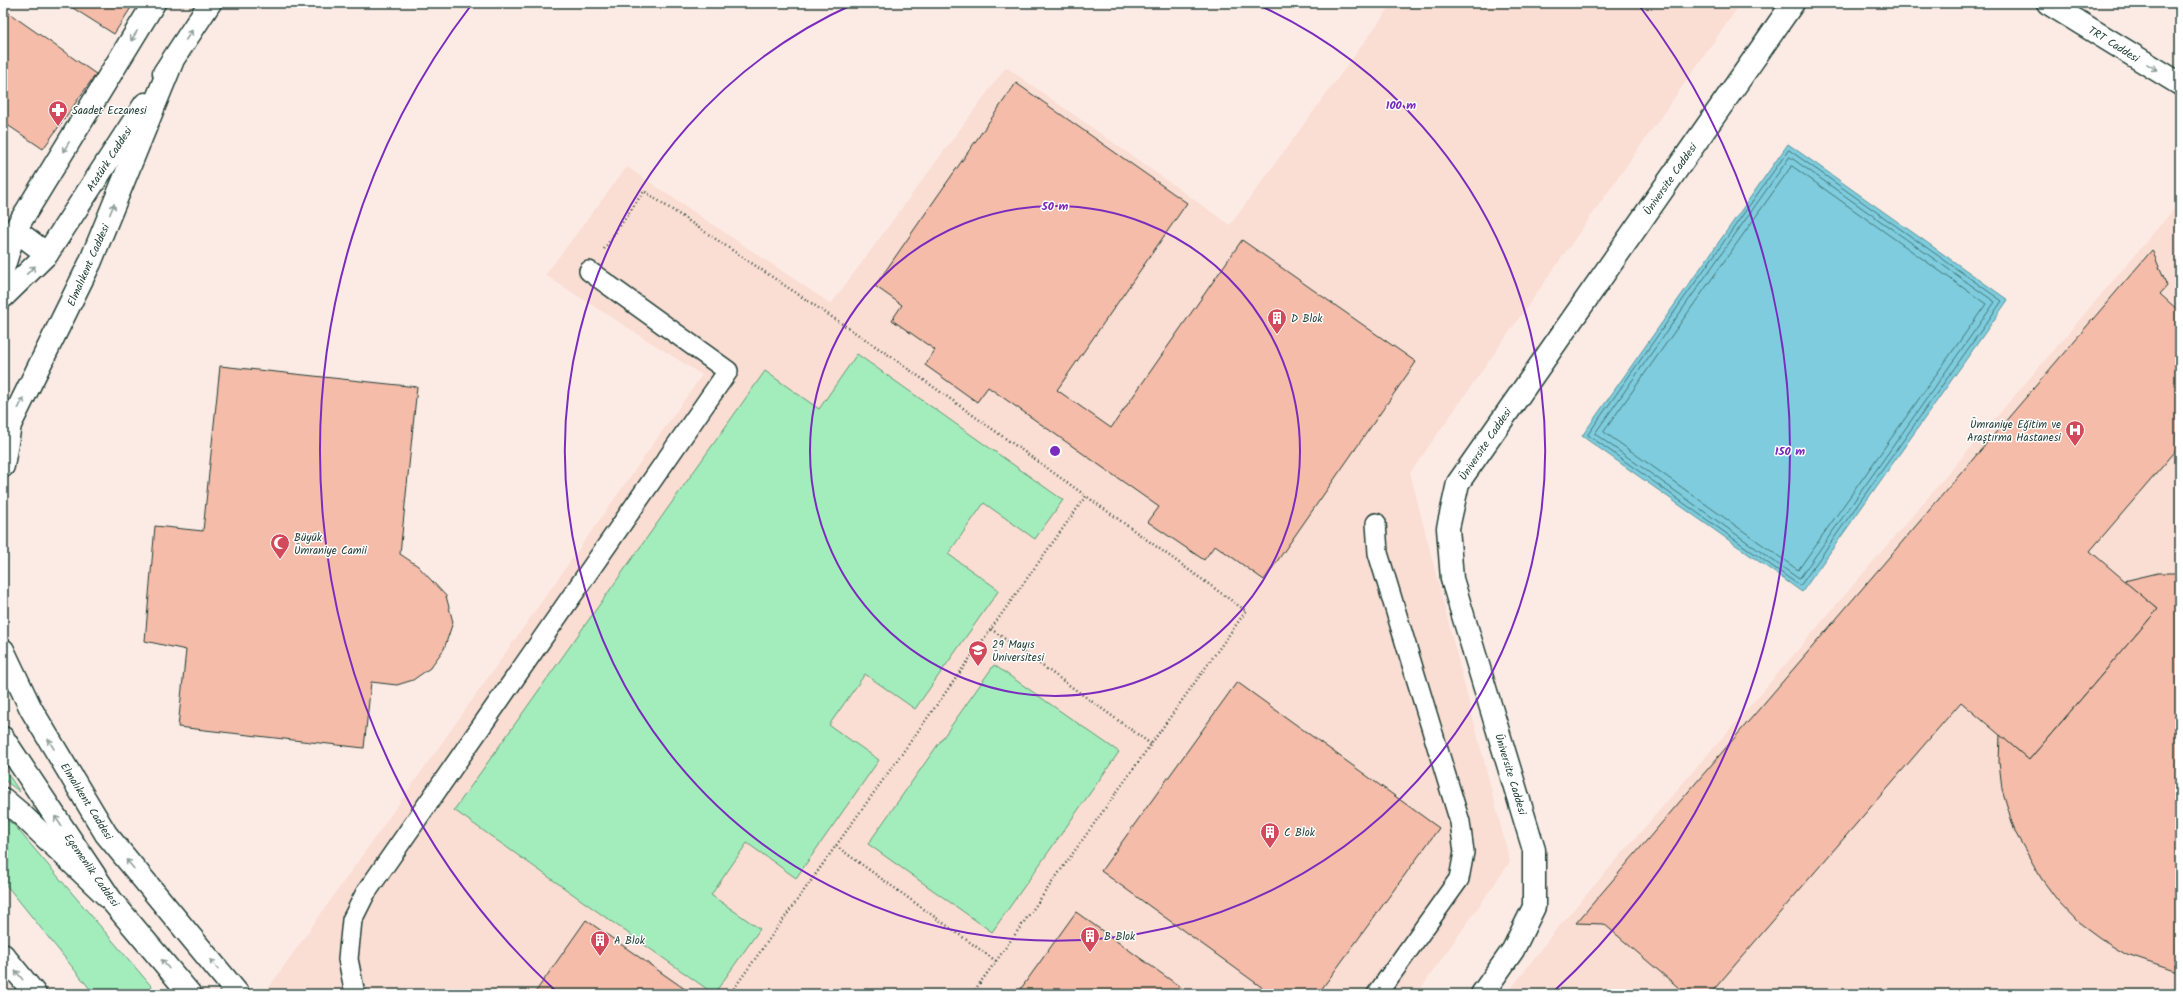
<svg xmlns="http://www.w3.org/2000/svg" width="2183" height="997" viewBox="0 0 2183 997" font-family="Kalam,sans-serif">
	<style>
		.built { fill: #faddd3 }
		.green { fill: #a3edbc; stroke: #619578 }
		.water { fill: #7eccdd; stroke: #589399 }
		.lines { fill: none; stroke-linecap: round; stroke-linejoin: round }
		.shore { stroke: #457678; stroke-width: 1 }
		.building { fill: #f4bca9; stroke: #1f3d34 }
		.service-casing { stroke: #1f3d34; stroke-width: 22 }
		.minor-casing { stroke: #1f3d34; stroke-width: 25 }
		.tertiary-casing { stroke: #1f3d34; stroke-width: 25 }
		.secondary-casing { stroke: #1f3d34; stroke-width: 25 }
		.trunk-casing { stroke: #1f3d34; stroke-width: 25 }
		.path { stroke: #1f3d34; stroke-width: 2.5; stroke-dasharray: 1 3; stroke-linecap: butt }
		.service { stroke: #fff; stroke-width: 19 }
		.minor { stroke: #fff; stroke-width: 22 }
		.tertiary { stroke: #fff; stroke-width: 22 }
		.secondary { stroke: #fff; stroke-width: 22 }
		.trunk { stroke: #fff; stroke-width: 22 }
		.oneway { stroke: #8f9e9a }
		.ring { fill: none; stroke: #7b2cbf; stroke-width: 2 }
		.labels { text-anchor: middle; stroke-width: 3; stroke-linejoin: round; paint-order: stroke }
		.street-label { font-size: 11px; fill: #1f3d34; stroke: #fff }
		.poi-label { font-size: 11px; fill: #1f3d34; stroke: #fff; text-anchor: start }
		.centre { fill: #7b2cbf; stroke: #fff; stroke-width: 2 }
		.ring-label { font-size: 12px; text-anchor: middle; font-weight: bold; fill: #7b2cbf; stroke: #fff; stroke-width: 3; stroke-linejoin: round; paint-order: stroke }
	</style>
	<rect width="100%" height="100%" fill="#fcebe5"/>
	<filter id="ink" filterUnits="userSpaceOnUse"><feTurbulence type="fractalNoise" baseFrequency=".025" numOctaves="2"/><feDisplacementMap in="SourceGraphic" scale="8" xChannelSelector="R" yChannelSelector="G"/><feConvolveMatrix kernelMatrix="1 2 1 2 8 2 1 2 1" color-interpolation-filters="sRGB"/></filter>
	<g filter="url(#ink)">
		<!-- built -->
		<g class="built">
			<polygon points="1393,3 1741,3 1410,473 1510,862 1417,994 270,994 267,990 702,375 545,275 627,167 831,304 1006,67 1230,225"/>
			<polygon points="2180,202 2180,994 1507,994 1554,932 1761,693"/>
		</g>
		<!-- green -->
		<g class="green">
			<polygon points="857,354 1063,500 1035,539 984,503 948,554 999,590 915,709 865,674 829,725 879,760 796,878 747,843 711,895 760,929 714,994 454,810 765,371 819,409"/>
			<polygon points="994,665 1119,752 992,932 868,844"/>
			<polygon points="3,767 20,792 3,779"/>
			<polygon points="3,817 14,825 158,994 94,994 3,881"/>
		</g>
		<!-- water -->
		<polygon class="water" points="1788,144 2008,300 1802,592 1582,436"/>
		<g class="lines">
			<!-- shore -->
			<g class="shore">
				<polygon points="1789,150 2002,301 1800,586 1588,435"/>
				<polygon points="1790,157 1995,302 1799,579 1595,434"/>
				<polygon points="1792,166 1986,304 1798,570 1604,432"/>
			</g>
		</g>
		<!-- building -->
		<g class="building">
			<polygon points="65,3 134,3 114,34"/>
			<polygon points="3,9 96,74 43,149 3,122"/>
			<polygon points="1016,83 1187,203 1057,390 1111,428 1242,240 1416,362 1264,580 1215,545 1204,560 1148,522 1159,507 988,387 977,402 925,365 935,350 892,320 902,305 875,286"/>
			<polygon points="2152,250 2167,286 2160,294 2180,312 2180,446 2090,551 2158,609 2029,760 1961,702 1710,994 1686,994 1604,924 1576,923"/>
			<polygon points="220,366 417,387 400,554 418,566 446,596 453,622 444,649 430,668 413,680 397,685 371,682 364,748 178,727 186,650 145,641 155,526 203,531"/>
			<polygon points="2158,573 2180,573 2180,972 2127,954 2100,938 2077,921 2058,901 2041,878 2015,832 2002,789 1999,762 2000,735 2029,760 2158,609 2124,581"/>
			<polygon points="1237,682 1439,828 1318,994 1271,994 1101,871"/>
			<polygon points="1076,912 1190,994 1017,994"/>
			<polygon points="586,920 692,994 534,994"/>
		</g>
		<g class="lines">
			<!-- service casing -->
			<g class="service-casing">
				<g id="service">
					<polyline points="1376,523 1378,553 1460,822 1464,852 1459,879 1377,994"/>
					<polyline points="355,994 348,959 352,920 365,894 728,371 589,271"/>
				</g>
			</g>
			<!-- minor casing -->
			<g class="minor-casing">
				<g id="minor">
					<polyline points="15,230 47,254"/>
					<polyline points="1482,994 1513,950 1534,907 1534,850 1452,579 1448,528 1458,483 1793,3"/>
				</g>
			</g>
			<!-- tertiary casing -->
			<g class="tertiary-casing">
				<polyline id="tertiary" points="3,738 111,900 190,994"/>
			</g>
			<!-- secondary casing -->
			<g class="secondary-casing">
				<g id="secondary">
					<polyline points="2048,3 2180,84"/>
					<polyline points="164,73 210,3"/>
					<polyline points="3,269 15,230 154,3"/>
					<polyline points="3,297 47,254 145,104"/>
					<polyline points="3,466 10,425 90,263 172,62"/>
					<polyline points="3,650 31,709 106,834 238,994"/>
				</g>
			</g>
			<!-- trunk casing -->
			<g class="trunk-casing">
				<g id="trunk">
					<polyline points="3,799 22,815 111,900"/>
					<polyline points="3,955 35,994"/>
				</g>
			</g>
			<!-- path -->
			<g class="path">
				<polyline points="604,249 644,191 893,358 1086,496 730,994"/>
				<polyline points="991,629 1151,744"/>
				<polyline points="836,846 996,961 972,994"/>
				<polyline points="996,961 1246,611 1086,496"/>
			</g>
			<!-- service -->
			<use href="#service" class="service"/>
			<!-- minor -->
			<use href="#minor" class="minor"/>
			<!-- tertiary -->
			<use href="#tertiary" class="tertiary"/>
			<!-- secondary -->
			<use href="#secondary" class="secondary"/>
			<!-- trunk -->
			<use href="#trunk" class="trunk"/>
		</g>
		<!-- one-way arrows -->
		<defs><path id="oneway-shaft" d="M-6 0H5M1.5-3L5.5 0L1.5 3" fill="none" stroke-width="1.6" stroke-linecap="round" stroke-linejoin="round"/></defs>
		<g class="oneway">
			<use href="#oneway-shaft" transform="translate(189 35) rotate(-57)"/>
			<use href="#oneway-shaft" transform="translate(134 36) rotate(122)"/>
			<use href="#oneway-shaft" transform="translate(2152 67) rotate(32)"/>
			<use href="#oneway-shaft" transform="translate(66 147) rotate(122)"/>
			<use href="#oneway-shaft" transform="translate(112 209) rotate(-68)"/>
			<use href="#oneway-shaft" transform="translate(31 270) rotate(-44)"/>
			<use href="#oneway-shaft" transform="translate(21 403) rotate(-64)"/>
			<use href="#oneway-shaft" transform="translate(51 744) rotate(-121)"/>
			<use href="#oneway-shaft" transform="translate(58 821) rotate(-124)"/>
			<use href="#oneway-shaft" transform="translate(130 864) rotate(-130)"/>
			<use href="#oneway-shaft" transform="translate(165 964) rotate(-130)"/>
			<use href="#oneway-shaft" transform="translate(214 964) rotate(-130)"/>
			<use href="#oneway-shaft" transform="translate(19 975) rotate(-129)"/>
		</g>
	</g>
	<!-- distance rings -->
	<g class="ring">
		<circle cx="1055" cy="451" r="245"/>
		<path d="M1254 3A490 490 0 1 1 856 3"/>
		<path d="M558 993A735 735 0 0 1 472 4M1638 4A735 735 0 0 1 1552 993"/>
	</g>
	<!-- icons -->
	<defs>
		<g id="pharmacy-pin" transform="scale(1)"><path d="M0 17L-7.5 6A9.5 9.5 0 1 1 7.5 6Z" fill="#d1495b" stroke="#fff"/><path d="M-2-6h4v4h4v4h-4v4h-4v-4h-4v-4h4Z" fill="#fff"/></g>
		<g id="building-pin" transform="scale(1)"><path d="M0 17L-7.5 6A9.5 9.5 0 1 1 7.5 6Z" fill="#d1495b" stroke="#fff"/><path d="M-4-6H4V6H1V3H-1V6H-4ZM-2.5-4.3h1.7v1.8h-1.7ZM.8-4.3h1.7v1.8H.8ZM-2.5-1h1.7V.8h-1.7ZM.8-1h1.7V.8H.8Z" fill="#fff"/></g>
		<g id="hospital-pin" transform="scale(1)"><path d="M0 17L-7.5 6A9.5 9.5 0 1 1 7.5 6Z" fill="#d1495b" stroke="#fff"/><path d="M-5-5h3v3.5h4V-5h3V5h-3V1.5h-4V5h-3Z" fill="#fff"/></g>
		<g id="mosque-pin" transform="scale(1)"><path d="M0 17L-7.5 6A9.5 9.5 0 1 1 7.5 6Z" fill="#d1495b" stroke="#fff"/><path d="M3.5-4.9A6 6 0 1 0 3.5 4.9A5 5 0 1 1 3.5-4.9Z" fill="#fff"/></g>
		<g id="university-pin" transform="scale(1)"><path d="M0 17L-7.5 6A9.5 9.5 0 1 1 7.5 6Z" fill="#d1495b" stroke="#fff"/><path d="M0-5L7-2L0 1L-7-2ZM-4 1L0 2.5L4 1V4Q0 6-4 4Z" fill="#fff"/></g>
	</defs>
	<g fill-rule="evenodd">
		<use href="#pharmacy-pin" x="58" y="110"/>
		<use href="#building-pin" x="1277" y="318"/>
		<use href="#hospital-pin" x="2075" y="430"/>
		<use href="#mosque-pin" x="280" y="543"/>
		<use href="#university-pin" x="978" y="650"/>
		<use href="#building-pin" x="1270" y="832"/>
		<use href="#building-pin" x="1090" y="936"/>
		<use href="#building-pin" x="600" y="940"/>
	</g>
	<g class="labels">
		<!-- street labels -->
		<g class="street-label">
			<text transform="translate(2114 44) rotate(32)" y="4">TRT Caddesi</text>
			<text transform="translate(109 159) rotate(-57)" y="4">Atatürk Caddesi</text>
			<text transform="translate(1670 179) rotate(-55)" y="4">Üniversite Caddesi</text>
			<text transform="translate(88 265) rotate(-66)" y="4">Elmalıkent Caddesi</text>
			<text transform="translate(1485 444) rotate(-56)" y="4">Üniversite Caddesi</text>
			<text transform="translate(1511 774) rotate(73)" y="4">Üniversite Caddesi</text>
			<text transform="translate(87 801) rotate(58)" y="4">Elmalıkent Caddesi</text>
			<text transform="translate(92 870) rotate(55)" y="4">Egemenlik Caddesi</text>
		</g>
		<!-- poi labels -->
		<g class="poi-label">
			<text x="72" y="114">Saadet Eczanesi</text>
			<text x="1291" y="322">D Blok</text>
			<text x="2061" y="428" text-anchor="end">Ümraniye Eğitim ve<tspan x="2061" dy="13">Araştırma Hastanesi</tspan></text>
			<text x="294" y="541">Büyük<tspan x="294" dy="13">Ümraniye Camii</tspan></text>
			<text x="992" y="648">29 Mayıs<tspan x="992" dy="13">Üniversitesi</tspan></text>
			<text x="1284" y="836">C Blok</text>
			<text x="1104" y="940">B Blok</text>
			<text x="614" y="944">A Blok</text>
		</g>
	</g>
	<circle cx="1055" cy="451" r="6" class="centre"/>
	<g class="ring-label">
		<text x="1401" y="109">100 m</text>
		<text x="1055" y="210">50 m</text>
		<text x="1790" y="455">150 m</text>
	</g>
	<!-- margin -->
	<rect width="2183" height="997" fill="none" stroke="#fff" stroke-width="16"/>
	<rect x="8" y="8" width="2167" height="981" fill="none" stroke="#1f3d34" stroke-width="1.5" filter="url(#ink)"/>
</svg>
